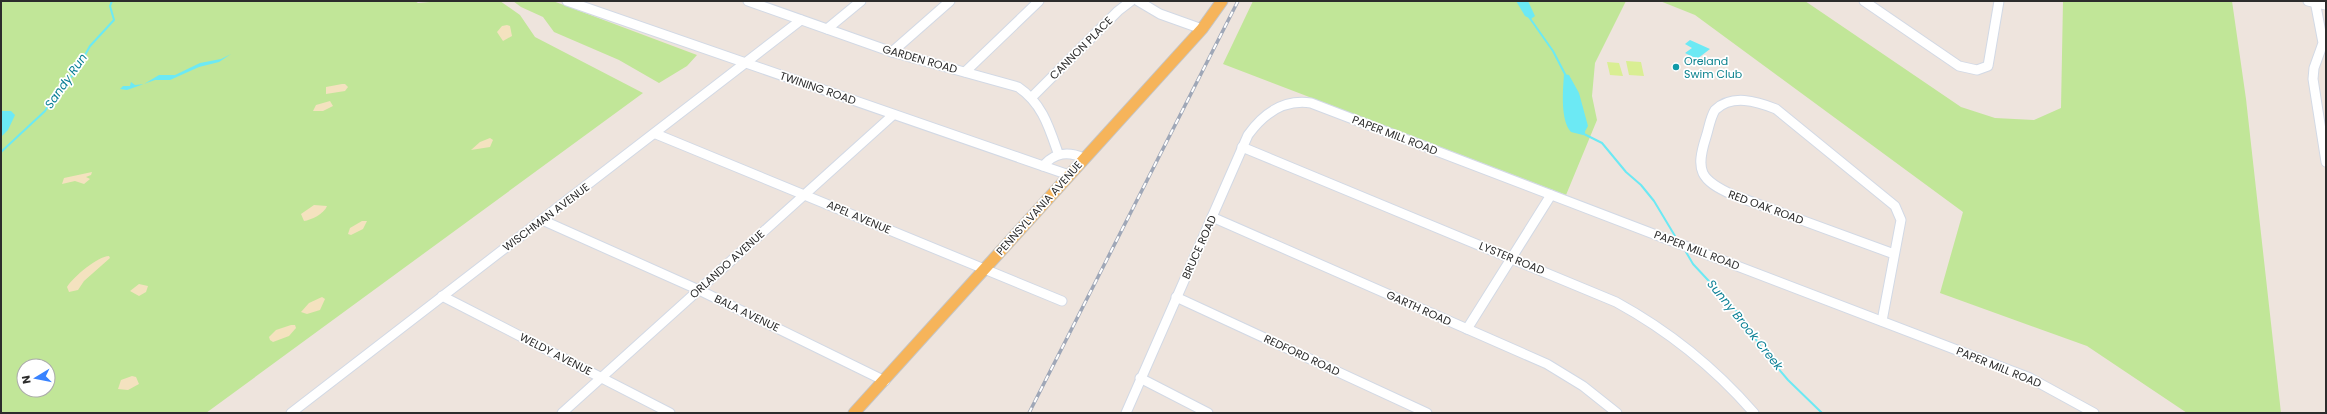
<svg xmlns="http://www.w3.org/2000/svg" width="2327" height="414" viewBox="0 0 2327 414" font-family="Poppins,sans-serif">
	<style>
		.green { fill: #c1e698; fill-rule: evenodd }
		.sand { fill: #f4e2bf }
		.pitch { fill: #d9ee93 }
		.water { fill: #6ce9f4 }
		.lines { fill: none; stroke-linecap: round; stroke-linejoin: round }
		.stream { stroke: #6ce9f4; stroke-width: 2 }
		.minor-casing { stroke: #d2d9e5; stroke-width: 11 }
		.major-casing { stroke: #c4c4c4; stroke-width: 13 }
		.minor { stroke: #fff; stroke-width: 9 }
		.major { stroke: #f6b45a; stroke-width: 11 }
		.rail-casing { stroke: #9fa7b7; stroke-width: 3.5 }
		.rail { stroke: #fff; stroke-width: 2; stroke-dasharray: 6; stroke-linecap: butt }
		.culture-dot { fill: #0f9aa8; stroke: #fff; stroke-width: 1.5 }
		.labels { text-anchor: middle; stroke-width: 3.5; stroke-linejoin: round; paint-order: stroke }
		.street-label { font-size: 11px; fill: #2c2c2c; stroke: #fff }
		.culture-label { font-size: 11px; fill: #0d838f; stroke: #fff; text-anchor: start }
		.water-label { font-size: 12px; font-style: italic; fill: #097f94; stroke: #fff }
	</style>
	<rect width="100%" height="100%" fill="#eee4dd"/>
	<!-- green -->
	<g class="green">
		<path d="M 1,1 L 415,1 L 418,3 L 441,1 L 500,1 L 520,15 L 535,37 L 643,93 L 206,413 L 1,413 ZM 24,366 L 48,366 L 48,390 L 24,390 Z"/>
		<polygon points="513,1 553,1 697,55 687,66 659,83 619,60 554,32 543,17 521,7"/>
		<polygon points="1253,1 1626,1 1595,63 1592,96 1597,120 1566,195 1223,64"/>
		<polygon points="1660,1 1805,1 1961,107 1995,118 2034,120 2061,108 2063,1 2232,1 2246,99 2281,413 2187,413 2087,346 1940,293 1963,212 1695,15"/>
	</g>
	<!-- sand -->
	<g class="sand">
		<polygon points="507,25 510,26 512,36 503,41 497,32 502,26"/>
		<polygon points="342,84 345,84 348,87 345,91 326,94 326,87"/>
		<polygon points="330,101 333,106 323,111 313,111 316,105"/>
		<polygon points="490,138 493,140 490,147 471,150 480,142"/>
		<polygon points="92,172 91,175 86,177 90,179 84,184 75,181 62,184 64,178"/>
		<path d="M 314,205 L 327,206 C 324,214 311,220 304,221 L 301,214 Z"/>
		<polygon points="362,221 367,221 363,229 351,235 348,234 350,228"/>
		<path d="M 109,256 L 110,258 L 84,281 L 78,290 L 69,292 L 67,287 C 73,277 98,256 109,256 Z"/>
		<polygon points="139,284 148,286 146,292 139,296 130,291"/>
		<polygon points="322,297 325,299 320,310 307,314 301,312 309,303"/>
		<polygon points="291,325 295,325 296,328 289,336 273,342 270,340 269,337 276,330"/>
		<polygon points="132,376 136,377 139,384 128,390 118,389 121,380"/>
	</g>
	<!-- pitch -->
	<g class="pitch">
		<polygon points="1626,61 1641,62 1644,76 1629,75"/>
		<polygon points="1607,62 1619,63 1623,76 1610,75"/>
	</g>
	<!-- water -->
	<g class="water">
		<polygon points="1516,1 1528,1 1535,16 1531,19 1525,16"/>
		<polygon points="1690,40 1710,49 1697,59 1685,53 1692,48 1685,44"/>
		<polygon points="231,54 219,62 199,67 170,80 155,80 127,90 120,89 123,86 130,86 131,82 135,85 144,84 159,75 175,75 200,63 221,59"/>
		<path d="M 1564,74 L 1569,75 L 1579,93 L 1588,126 L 1583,135 L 1571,132 C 1560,120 1563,89 1564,74 Z"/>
		<polygon points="1,111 11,111 15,115 8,130 1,137"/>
	</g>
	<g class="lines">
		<!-- stream -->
		<g class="stream">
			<polyline points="1529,17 1553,51 1566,76"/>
			<polyline points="1584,131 1584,134 1602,143 1626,172 1641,185 1654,201 1675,236"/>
			<polyline points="1,152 45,111 59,89 75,73 90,46 114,20 110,6 112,1"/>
			<polyline points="1686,252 1693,264 1734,308 1766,354 1788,380 1822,413"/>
		</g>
		<!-- minor casing -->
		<g class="minor-casing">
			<g id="minor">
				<polyline points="567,1 1069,175"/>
				<path d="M 748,1 L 892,52 L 1018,87 C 1042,103 1049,127 1058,153"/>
				<polyline points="1138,1 1160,14 1202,29"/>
				<polyline points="1864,1 1959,66 1977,70 1988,66 1999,1"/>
				<polyline points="2308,1 2326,5"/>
				<polyline points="2315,1 2323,43 2314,68 2313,79 2326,162"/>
				<polyline points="827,29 861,1"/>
				<polyline points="892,52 950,1"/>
				<polyline points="965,72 1039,1"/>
				<polyline points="1032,97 1118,11 1131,1"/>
				<polyline points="656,134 1062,301"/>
				<path d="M 1242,147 L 1616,302 C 1669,331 1714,367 1754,413"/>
				<path d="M 1043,166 C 1055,152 1068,151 1084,158"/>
				<polyline points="1212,217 1547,364 1583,386 1617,413"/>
				<polyline points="542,220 699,290 885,381"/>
				<polyline points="442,296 670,413"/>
				<polyline points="1176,297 1427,413"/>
				<path d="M 1882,321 L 1901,220 L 1895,206 L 1776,109 C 1756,101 1732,94 1715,110 C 1710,118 1709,128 1706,137 C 1695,171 1700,180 1733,195 L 1894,254"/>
				<polyline points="1467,329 1551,195"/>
				<polyline points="1140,378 1208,413"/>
				<polyline points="291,413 801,20"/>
				<polyline points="562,413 893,115"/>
				<path d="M 1126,413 L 1248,135 C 1263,114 1284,99 1311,103 L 2030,378 L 2094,413"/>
			</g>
		</g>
		<!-- major casing -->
		<g class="major-casing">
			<polyline id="major" points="854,413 1202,29 1222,1"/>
		</g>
		<!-- minor -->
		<use href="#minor" class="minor"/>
		<!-- major -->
		<use href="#major" class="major"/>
		<!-- rail casing -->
		<g class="rail-casing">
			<polyline id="rail" points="1029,413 1238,1"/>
		</g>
		<!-- rail -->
		<use href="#rail" class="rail"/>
	</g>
	<!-- markers -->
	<circle class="culture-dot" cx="1676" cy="67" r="4"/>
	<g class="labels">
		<!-- street labels -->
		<g class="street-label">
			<text transform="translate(1081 48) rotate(-45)" y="4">CANNON PLACE</text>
			<text transform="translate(920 59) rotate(16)" y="4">GARDEN ROAD</text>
			<text transform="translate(818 88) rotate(19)" y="4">TWINING ROAD</text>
			<text transform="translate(1395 135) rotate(21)" y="4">PAPER MILL ROAD</text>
			<text transform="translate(1766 207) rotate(20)" y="4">RED OAK ROAD</text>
			<text transform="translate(1039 208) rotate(-48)" y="4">PENNSYLVANIA AVENUE</text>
			<text transform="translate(546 217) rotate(-37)" y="4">WISCHMAN AVENUE</text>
			<text transform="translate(859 217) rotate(23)" y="4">APEL AVENUE</text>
			<text transform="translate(1199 247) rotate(-66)" y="4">BRUCE ROAD</text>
			<text transform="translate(1697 250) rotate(21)" y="4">PAPER MILL ROAD</text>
			<text transform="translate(1512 258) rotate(22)" y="4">LYSTER ROAD</text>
			<text transform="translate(727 264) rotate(-42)" y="4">ORLANDO AVENUE</text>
			<text transform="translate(1419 308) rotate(24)" y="4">GARTH ROAD</text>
			<text transform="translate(747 313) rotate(26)" y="4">BALA AVENUE</text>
			<text transform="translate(556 354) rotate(27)" y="4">WELDY AVENUE</text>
			<text transform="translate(1302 355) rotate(25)" y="4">REDFORD ROAD</text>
			<text transform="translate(1999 367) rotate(22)" y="4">PAPER MILL ROAD</text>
		</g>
		<!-- culture labels -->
		<g class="culture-label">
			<text x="1684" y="65">Oreland<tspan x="1684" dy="13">Swim Club</tspan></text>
		</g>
		<!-- water labels -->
		<g class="water-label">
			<text transform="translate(66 81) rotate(-55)" y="4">Sandy Run</text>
			<text transform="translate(1745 325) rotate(51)" y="4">Sunny Brook Creek</text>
		</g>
	</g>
	<!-- border -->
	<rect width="2327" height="414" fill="none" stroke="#2c2c2c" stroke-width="4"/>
	<!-- north arrow -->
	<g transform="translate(36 378) rotate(260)"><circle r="19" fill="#ffffff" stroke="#ababab"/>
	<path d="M0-3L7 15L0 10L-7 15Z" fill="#3983ff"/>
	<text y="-6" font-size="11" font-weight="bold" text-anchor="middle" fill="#2c2c2c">N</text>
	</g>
</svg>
